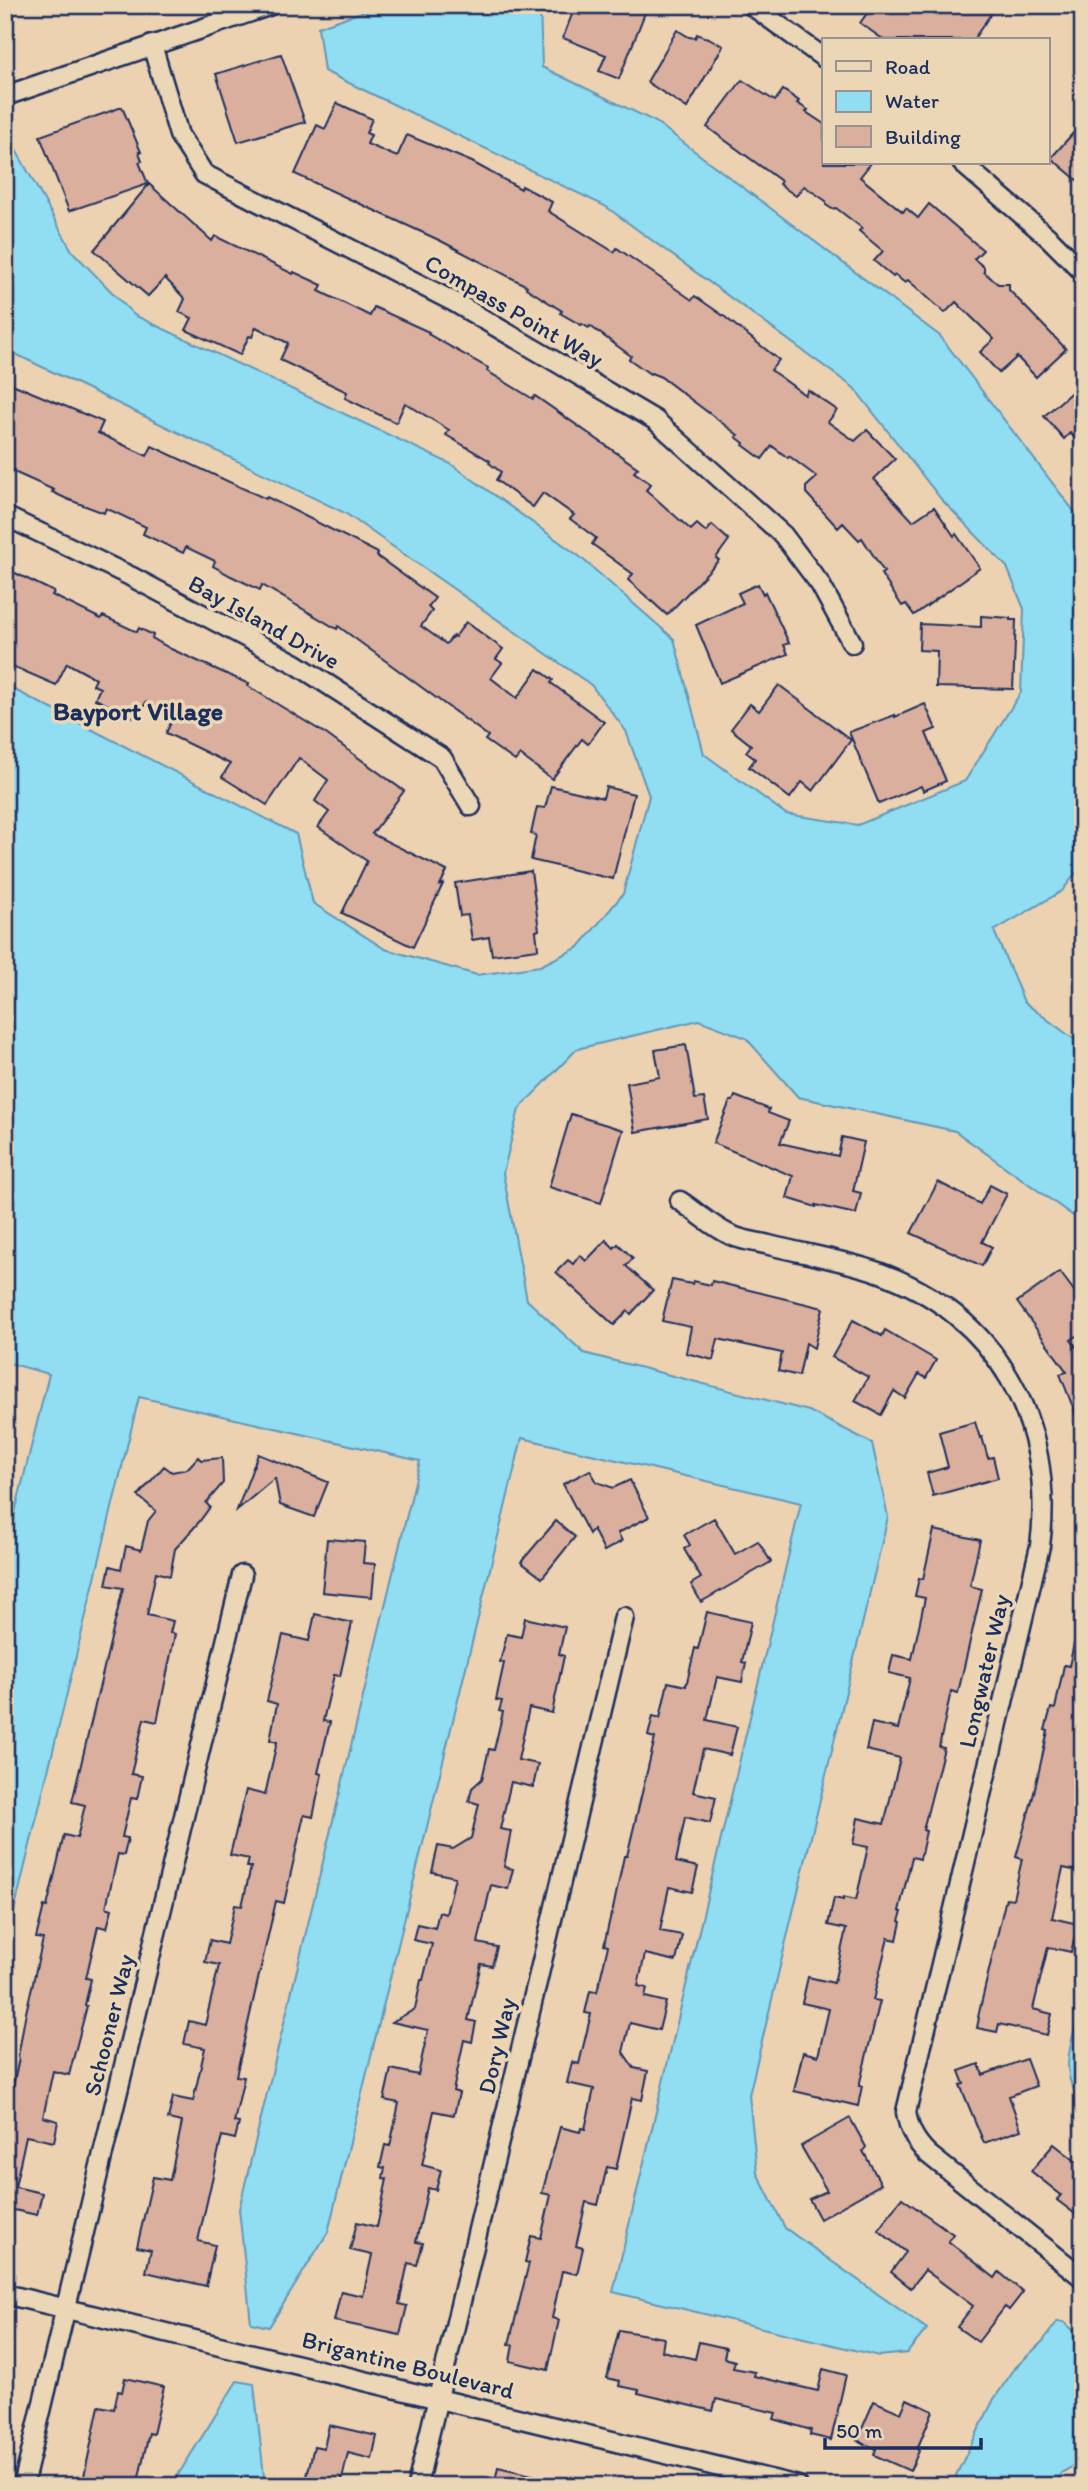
<svg xmlns="http://www.w3.org/2000/svg" width="1088" height="2491" viewBox="0 0 1088 2491" font-family="Itim,sans-serif">
	<style>
		.water { fill: #91ddf2; stroke: #6297b7; stroke-width: 2 }
		.building { fill: #dbaf9e; stroke: #1b2f5e; stroke-width: 2 }
		.lines { fill: none; stroke-linecap: round; stroke-linejoin: round }
		.minor-casing { stroke: #1b2f5e; stroke-width: 23 }
		.minor { stroke: #ebd6b5; stroke-width: 18 }
		.labels { text-anchor: middle; stroke-width: 7; stroke-linejoin: round; paint-order: stroke }
		.street-label { font-size: 24px; fill: #1b2f5e; stroke: #ebd6b5 }
		.neighbourhood-label { font-size: 26px; font-weight: bold; fill: #1b2f5e; stroke: #ebd6b5 }
	</style>
	<rect width="100%" height="100%" fill="#edd2b2"/>
	<filter id="ink" filterUnits="userSpaceOnUse"><feTurbulence type="fractalNoise" baseFrequency=".0143" numOctaves="2"/><feDisplacementMap in="SourceGraphic" scale="14" xChannelSelector="R" yChannelSelector="G"/><feConvolveMatrix kernelMatrix="1 2 1 2 8 2 1 2 1" color-interpolation-filters="sRGB"/></filter>
	<g filter="url(#ink)">
		<!-- water -->
		<g class="water">
			<polygon points="382,5 540,5 542,67 656,122 940,336 1083,523 1083,864 1062,891 994,931 1024,1002 1083,1046 1083,1223 955,1131 798,1097 746,1038 699,1020 577,1049 519,1109 503,1173 527,1300 584,1353 809,1411 872,1443 888,1517 749,2095 757,2173 785,2228 927,2329 907,2353 879,2356 613,2292 801,1503 522,1438 328,2232 269,2327 251,2323 239,2209 420,1461 139,1397 5,1948 5,1553 49,1374 5,1362 5,685 296,834 313,903 385,949 477,975 540,966 579,947 623,894 649,796 626,731 591,685 345,513 5,349 5,130 72,251 134,315 451,464 579,556 674,639 704,754 786,814 858,825 965,781 1021,692 1024,609 1007,567 941,499 854,388 605,206 324,71 318,27"/>
			<path d="M 1083,2000 L 1083,2100 C 1054,2077 1075,2031 1083,2000 Z"/>
			<polygon points="1057,2322 1064,2322 1073,2330 1080,2372 1083,2374 1083,2461 1061,2473 1055,2486 955,2486 956,2475 994,2399 1015,2368 1043,2341"/>
			<polygon points="237,2381 254,2384 265,2486 171,2486"/>
		</g>
		<!-- building -->
		<g class="building">
			<polygon points="583,5 595,5 614,13 617,5 648,5 619,79 599,71 606,55 563,38 573,12 580,15"/>
			<polygon points="873,5 997,5 973,40 884,40 860,23"/>
			<polygon points="677,30 689,37 695,38 697,34 706,38 707,37 723,46 687,108 647,82"/>
			<polygon points="281,54 305,122 238,142 216,74"/>
			<polygon points="742,80 775,101 783,90 799,101 797,103 808,110 806,112 824,124 824,163 871,163 860,177 903,212 906,208 918,218 929,204 983,250 974,259 984,267 984,272 998,284 1009,284 1009,290 1066,349 1036,377 1017,357 999,373 980,352 994,339 956,302 945,313 908,280 905,283 895,275 893,277 874,261 883,251 859,231 862,228 836,208 832,209 826,205 826,201 804,186 796,196 779,184 781,181 707,127"/>
			<polygon points="337,103 372,119 366,133 371,135 367,144 397,157 407,135 472,162 521,189 522,186 552,202 548,211 614,252 617,248 692,300 695,296 725,317 779,360 771,370 805,395 808,390 837,410 828,422 855,441 867,430 895,459 874,479 913,521 934,507 954,536 956,534 980,568 914,615 906,604 902,606 881,574 884,572 862,538 859,540 843,523 838,528 806,493 806,487 817,477 789,456 788,458 772,446 762,459 743,445 744,443 736,437 738,435 661,377 651,373 650,374 629,359 631,356 590,326 589,328 582,324 581,325 560,313 562,311 526,288 527,286 441,241 295,174 317,125 325,129"/>
			<polygon points="122,107 141,152 139,152 142,161 139,162 148,184 69,211 40,136"/>
			<polygon points="1083,122 1083,185 1051,158"/>
			<polygon points="149,184 212,241 215,236 293,274 294,272 322,285 319,291 370,316 374,307 429,332 428,334 488,368 487,371 533,399 535,396 638,468 634,472 651,484 646,490 691,530 697,524 706,532 712,525 729,540 716,558 719,560 667,615 628,580 633,574 592,544 596,538 570,519 574,515 543,493 533,507 496,480 501,472 489,463 490,461 446,435 449,430 405,403 396,423 345,398 347,392 280,360 288,343 256,327 252,337 249,336 240,355 186,330 192,318 179,312 185,299 165,278 148,296 94,250"/>
			<polygon points="5,381 103,422 98,433 147,456 152,446 266,499 267,497 378,553 377,556 435,598 428,607 432,611 421,626 446,644 453,636 455,637 466,622 503,649 496,659 502,663 491,678 517,698 538,669 553,680 551,683 604,722 588,744 582,739 552,779 520,755 515,761 485,740 488,736 338,626 337,629 262,585 260,590 231,576 213,566 215,561 186,547 183,553 143,534 146,527 106,508 104,513 67,499 52,492 54,490 5,468"/>
			<polygon points="1083,382 1083,447 1070,433 1064,439 1044,416"/>
			<polygon points="5,568 54,592 52,595 101,619 103,616 137,632 139,628 153,635 152,638 171,649 249,684 248,686 326,734 404,791 372,834 447,871 440,885 443,884 413,947 342,913 367,861 318,827 329,812 315,801 328,780 299,758 267,805 222,777 230,764 166,733 174,716 146,702 138,719 95,699 100,688 93,685 96,679 67,663 56,685 5,663"/>
			<polygon points="758,584 763,594 765,592 789,643 784,645 788,654 720,683 696,625 743,603 738,593"/>
			<polygon points="981,616 1010,618 1010,620 1016,620 1013,689 936,687 937,651 919,650 920,624 981,627"/>
			<polygon points="779,685 851,740 813,791 802,782 790,798 749,767 755,759 746,752 751,745 731,729 750,704 759,711"/>
			<polygon points="925,704 936,729 926,733 946,781 923,791 921,786 879,804 849,732 895,715 895,717"/>
			<polygon points="551,786 603,798 606,787 634,794 613,879 531,860 536,835 531,834 537,807 545,808"/>
			<polygon points="531,871 539,930 536,931 538,949 492,955 489,937 472,940 468,915 460,916 455,883"/>
			<polygon points="686,1045 695,1099 704,1098 708,1119 635,1132 627,1083 660,1077 655,1050"/>
			<polygon points="735,1096 769,1109 768,1113 789,1121 780,1143 838,1156 842,1137 864,1142 853,1191 861,1193 856,1214 816,1205 816,1207 787,1198 793,1176 713,1143 730,1101 733,1101"/>
			<polygon points="571,1114 623,1130 601,1203 549,1187"/>
			<polygon points="938,1182 980,1204 990,1185 1007,1194 982,1242 992,1247 982,1266 911,1233"/>
			<polygon points="606,1240 614,1248 618,1244 633,1258 626,1266 653,1290 631,1314 628,1311 614,1325 556,1272 568,1260 573,1264 580,1255 586,1261"/>
			<polygon points="1060,1272 1083,1303 1083,1332 1071,1340 1083,1356 1083,1424 1080,1425 1060,1374 1067,1372 1017,1302"/>
			<polygon points="672,1280 692,1284 693,1281 711,1285 712,1281 823,1308 814,1348 806,1343 799,1376 778,1371 782,1353 718,1339 713,1360 686,1353 691,1327 662,1321"/>
			<polygon points="853,1320 882,1336 885,1330 936,1360 926,1378 919,1374 905,1398 894,1391 881,1415 855,1401 868,1377 832,1357"/>
			<polygon points="975,1422 980,1438 982,1437 988,1458 993,1457 998,1478 933,1496 927,1473 948,1467 939,1432"/>
			<polygon points="258,1454 328,1482 314,1517 280,1505 275,1478 237,1510"/>
			<polygon points="198,1457 201,1460 222,1458 223,1483 206,1503 210,1507 199,1522 175,1549 170,1576 156,1572 147,1615 173,1621 170,1633 175,1634 157,1722 144,1719 131,1774 142,1776 137,1799 131,1798 122,1837 128,1838 124,1855 118,1854 106,1907 112,1909 107,1928 98,1926 86,1978 91,1979 85,2005 87,2006 69,2075 53,2071 43,2117 58,2121 54,2142 26,2136 15,2187 42,2193 37,2215 5,2208 5,2109 8,2109 19,2058 18,2057 25,2017 43,1939 36,1938 44,1906 47,1907 64,1835 77,1838 85,1805 72,1802 123,1588 106,1585 110,1566 121,1569 126,1546 141,1550 148,1521 156,1511 138,1496 164,1466 172,1472 187,1469"/>
			<polygon points="590,1470 597,1482 613,1488 630,1480 649,1517 618,1533 622,1541 604,1551 593,1529 589,1534 563,1484"/>
			<polygon points="714,1518 735,1554 758,1541 771,1562 701,1602 691,1584 701,1578 684,1549 690,1545 684,1535"/>
			<polygon points="556,1521 575,1537 542,1578 521,1562"/>
			<polygon points="934,1530 980,1540 970,1586 982,1589 958,1693 951,1691 939,1747 944,1748 923,1830 926,1831 920,1859 912,1857 899,1911 902,1912 899,1921 901,1922 897,1940 888,1938 873,2000 880,2001 859,2086 862,2086 858,2106 794,2091 803,2052 818,2056 829,2009 802,2003 808,1977 834,1983 846,1929 828,1925 834,1898 843,1900 843,1897 856,1900 868,1847 853,1844 858,1818 884,1824 900,1758 866,1750 872,1723 898,1729 910,1678 889,1673 893,1655 912,1659 925,1598 915,1596 919,1578 923,1579"/>
			<polygon points="327,1539 365,1542 363,1563 375,1564 372,1597 322,1592"/>
			<polygon points="707,1612 751,1622 742,1662 746,1663 742,1682 717,1677 707,1720 737,1727 730,1755 703,1749 693,1792 716,1797 710,1823 685,1817 676,1862 698,1867 692,1892 669,1887 660,1931 682,1935 676,1961 645,1954 638,1986 647,1988 645,1997 666,2002 659,2030 630,2023 623,2052 634,2068 648,2071 642,2100 632,2098 616,2169 607,2167 598,2205 586,2202 576,2246 583,2248 577,2274 562,2271 552,2318 559,2320 548,2370 510,2361 513,2345 509,2344 529,2263 525,2262 531,2236 541,2238 551,2195 542,2193 560,2127 580,2132 581,2128 585,2129 594,2089 567,2083 572,2062 579,2064 591,2014 585,2013 590,1991 597,1992 608,1946 604,1945 611,1914 612,1914 624,1856 627,1856 655,1738 648,1736 653,1716 660,1718 668,1682 686,1686 695,1648 698,1649"/>
			<polygon points="315,1614 352,1623 340,1676 334,1675 323,1721 330,1722 318,1773 322,1774 313,1817 304,1815 284,1903 276,1901 236,2076 244,2077 234,2122 239,2123 235,2139 222,2136 198,2241 215,2245 206,2286 146,2272 151,2250 137,2247 153,2177 170,2180 182,2122 168,2119 173,2097 193,2101 205,2048 184,2044 189,2021 205,2025 219,1965 205,1962 210,1940 226,1944 235,1905 242,1906 251,1867 247,1867 249,1859 230,1855 246,1790 265,1795 277,1742 270,1740 277,1704 267,1701 283,1635 309,1641"/>
			<polygon points="525,1618 565,1627 559,1654 564,1656 552,1713 529,1708 518,1760 538,1764 533,1787 511,1782 500,1829 511,1831 504,1867 513,1869 508,1889 491,1885 478,1943 497,1947 492,1966 481,1964 468,2020 476,2022 472,2042 464,2040 453,2091 459,2093 454,2115 434,2111 422,2165 441,2170 436,2190 428,2188 416,2242 423,2243 417,2265 408,2263 399,2304 407,2306 400,2335 334,2321 341,2291 363,2296 372,2255 350,2250 357,2222 377,2227 387,2179 383,2178 385,2168 380,2167 385,2145 390,2146 399,2103 384,2100 391,2069 418,2075 428,2030 392,2022 415,2009 421,1980 423,1980 432,1944 413,1940 417,1924 435,1928 439,1912 446,1914 455,1877 432,1872 438,1846 453,1849 471,1838 479,1804 469,1801 472,1788 482,1779 489,1749 494,1750 503,1712 499,1711 502,1701 496,1700 504,1663 500,1662 507,1634 521,1637"/>
			<polygon points="1076,1635 1083,1635 1083,1787 1074,1826 1083,1828 1083,1872 1063,1868 1052,1918 1078,1924 1071,1952 1048,1947 1033,2009 1052,2014 1047,2035 999,2024 997,2032 977,2028 979,2018 978,2017 1006,1898 1013,1899 1022,1859 1016,1857 1033,1797 1048,1731 1045,1730 1051,1708 1055,1709 1064,1665 1069,1666"/>
			<polygon points="1026,2059 1036,2086 1009,2096 1021,2130 984,2143 960,2085 964,2084 959,2071 979,2064 983,2075"/>
			<polygon points="850,2118 866,2147 863,2151 881,2184 820,2219 809,2199 827,2191 801,2146"/>
			<polygon points="1054,2144 1083,2167 1083,2220 1057,2200 1061,2195 1031,2171"/>
			<polygon points="902,2198 953,2234 948,2241 995,2278 999,2272 1023,2292 1009,2310 1005,2307 978,2342 957,2327 973,2306 925,2270 911,2288 891,2272 906,2252 878,2230"/>
			<polygon points="619,2330 664,2338 662,2351 695,2359 699,2342 726,2348 724,2358 735,2361 733,2368 755,2372 754,2376 818,2391 823,2369 846,2375 831,2440 810,2435 811,2430 774,2419 776,2413 716,2399 713,2411 638,2393 639,2390 619,2386 620,2381 607,2378"/>
			<polygon points="125,2378 164,2387 153,2434 149,2433 137,2486 82,2486 99,2406 114,2409 118,2391 122,2392"/>
			<polygon points="907,2399 933,2411 917,2449 919,2451 910,2471 874,2455 876,2449 857,2440 874,2401 901,2413"/>
			<polygon points="329,2425 377,2436 372,2459 348,2453 341,2484 307,2476 314,2446 324,2448"/>
			<polygon points="498,2467 549,2479 549,2486 494,2486"/>
		</g>
		<g class="lines">
			<!-- minor casing -->
			<g class="minor-casing">
				<g id="minor">
					<polyline points="751,5 824,58"/>
					<polyline points="152,45 179,135 204,174 454,302 655,420 783,535 820,584 852,643"/>
					<polyline points="5,96 271,5"/>
					<polyline points="962,163 1050,239 1083,272"/>
					<polyline points="5,516 130,576 296,664 442,758 471,806"/>
					<path d="M 680,1201 C 697,1212 715,1229 733,1236 C 744,1241 758,1242 769,1245 C 805,1254 843,1260 878,1272 C 997,1314 1056,1423 1040,1546 L 906,2112 C 909,2130 915,2141 928,2154 L 1083,2278"/>
					<polyline points="5,2294 798,2486"/>
					<polyline points="23,2486 242,1575"/>
					<polyline points="417,2486 624,1617"/>
				</g>
			</g>
			<!-- minor -->
			<use href="#minor" class="minor"/>
		</g>
	</g>
	<g class="labels">
		<!-- street labels -->
		<g class="street-label">
			<text transform="translate(514 311) rotate(30)" y="8">Compass Point Way</text>
			<text transform="translate(264 622) rotate(29)" y="8">Bay Island Drive</text>
			<text transform="translate(984 1671) rotate(-77)" y="8">Longwater Way</text>
			<text transform="translate(109 2025) rotate(-76)" y="8">Schooner Way</text>
			<text transform="translate(497 2046) rotate(-77)" y="8">Dory Way</text>
			<text transform="translate(408 2365) rotate(14)" y="8">Brigantine Boulevard</text>
		</g>
		<!-- neighbourhood labels -->
		<g class="neighbourhood-label">
			<text x="138" y="720">Bayport Village</text>
		</g>
	</g>
	<!-- margin -->
	<rect width="1088" height="2491" fill="none" stroke="#ebd6b5" stroke-width="28"/>
	<rect x="14" y="14" width="1060" height="2463" fill="none" stroke="#1b2f5e" stroke-width="2.5" filter="url(#ink)"/>
	<!-- legend -->
	<rect x="822" y="38" width="228" height="126" fill="#ebd6b5" stroke="#989392" stroke-width="2"/>
	<rect x="836" y="61" width="35" height="10" fill="#ebd6b5" stroke="#989392" stroke-width="2"/>
	<text x="885" y="74" font-size="21" fill="#1b2f5e">Road</text>
	<rect x="836" y="91" width="35" height="21" fill="#91ddf2" stroke="#989392" stroke-width="2"/>
	<text x="885" y="108" font-size="21" fill="#1b2f5e">Water</text>
	<rect x="836" y="126" width="35" height="21" fill="#dbaf9e" stroke="#989392" stroke-width="2"/>
	<text x="885" y="144" font-size="21" fill="#1b2f5e">Building</text>
	<!-- scale -->
	<path d="M825 2438v10h156v-10" fill="none" stroke="#1b2f5e" stroke-width="3.5"/>
	<text x="836" y="2438" font-size="21" fill="#1b2f5e" stroke="#ebd6b5" stroke-width="5" paint-order="stroke">50 m</text>
</svg>
